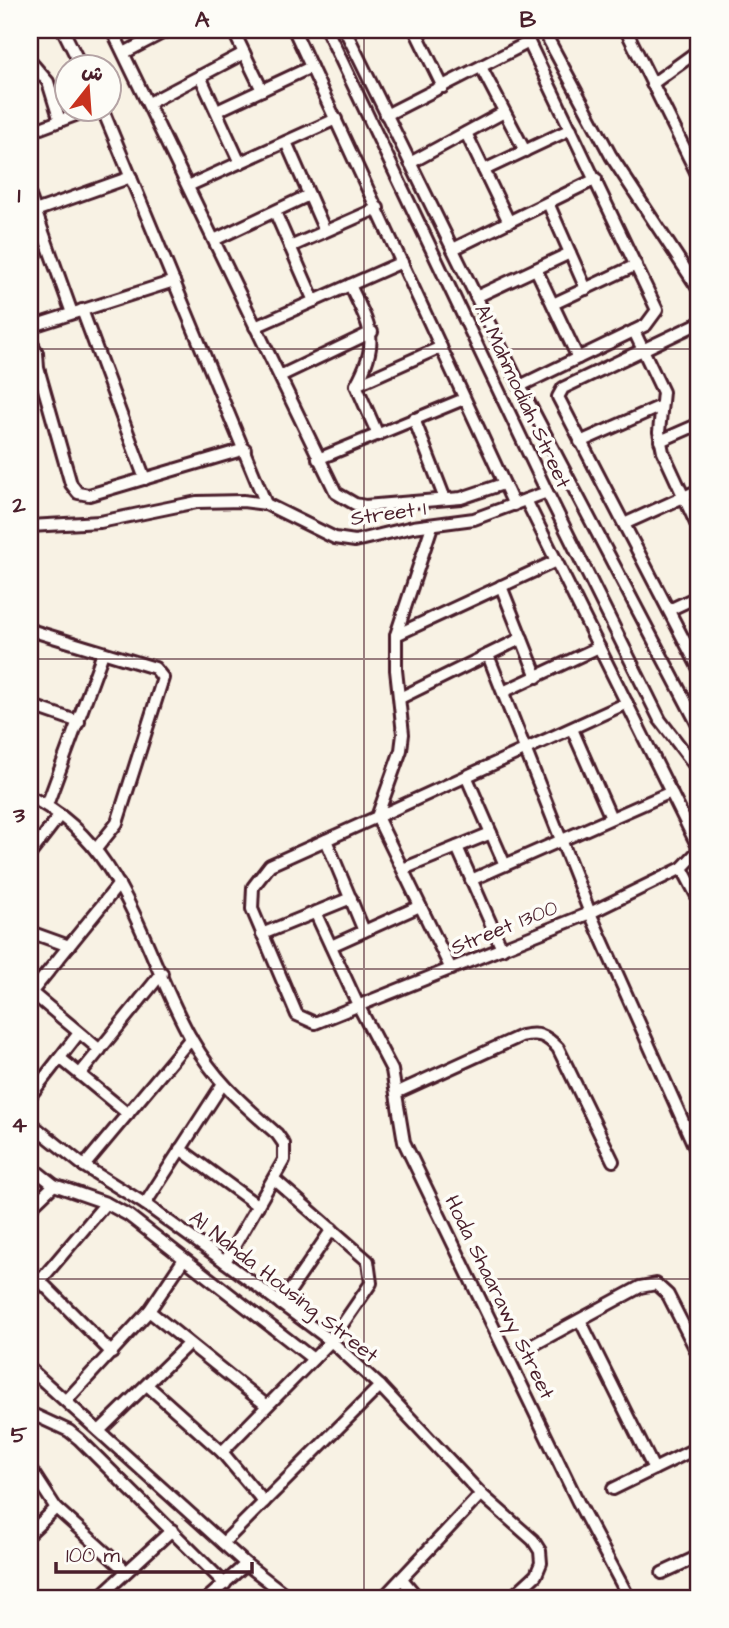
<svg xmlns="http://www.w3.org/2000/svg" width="729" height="1628" viewBox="0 0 729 1628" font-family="'Architects Daughter','Playpen Sans Arabic',sans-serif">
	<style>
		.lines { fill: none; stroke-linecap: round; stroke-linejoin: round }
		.minor-casing { stroke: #4a1f2b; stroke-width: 16 }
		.minor { stroke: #fdfcf7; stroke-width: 10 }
		.grid { fill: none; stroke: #4a1f2b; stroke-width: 2; stroke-opacity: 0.55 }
		.labels { text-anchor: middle; stroke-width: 7; stroke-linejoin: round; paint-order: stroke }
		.street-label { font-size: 21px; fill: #4a1f2b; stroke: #fdfcf7 }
		.neatline { fill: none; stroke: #4a1f2b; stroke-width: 2.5 }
		.grid-label { font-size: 23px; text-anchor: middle; font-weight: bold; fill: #4a1f2b }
	</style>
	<rect width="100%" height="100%" fill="#f8f2e4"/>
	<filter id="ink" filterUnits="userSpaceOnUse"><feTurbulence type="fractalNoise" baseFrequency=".0143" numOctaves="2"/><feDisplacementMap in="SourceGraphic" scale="14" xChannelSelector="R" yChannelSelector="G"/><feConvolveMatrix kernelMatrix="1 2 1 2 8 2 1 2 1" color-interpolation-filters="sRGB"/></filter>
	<g filter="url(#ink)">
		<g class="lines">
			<!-- minor casing -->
			<g class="minor-casing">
				<g id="minor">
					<polyline points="63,30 81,66"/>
					<polyline points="112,30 336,493 355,504 365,506 461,498 503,484"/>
					<polyline points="233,30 262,90"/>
					<polyline points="294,30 514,505"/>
					<polyline points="327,30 547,492 660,720 699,771"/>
					<polyline points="345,30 520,386 699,727"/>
					<polyline points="415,30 443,87"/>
					<polyline points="626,30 699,178"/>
					<polyline points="547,37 611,156 699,290"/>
					<polyline points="124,53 168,30"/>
					<polyline points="30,61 48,82 60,121"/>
					<polyline points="481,67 525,151"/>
					<polyline points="200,76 240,163"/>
					<polyline points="652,84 699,50"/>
					<polyline points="149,103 244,53"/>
					<polyline points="102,108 266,504"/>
					<polyline points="217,111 311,67"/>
					<polyline points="386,115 529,42"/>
					<polyline points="30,132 94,108"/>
					<polyline points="466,133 509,222"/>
					<polyline points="286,142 325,231"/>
					<polyline points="410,163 504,112"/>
					<polyline points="484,170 571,129"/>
					<polyline points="188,186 336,119"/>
					<polyline points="30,196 72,313"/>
					<polyline points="548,203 586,289"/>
					<polyline points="35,211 131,177"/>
					<polyline points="275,212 314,301"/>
					<polyline points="214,240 309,195"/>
					<polyline points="290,247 378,208"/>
					<polyline points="453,249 596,179"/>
					<polyline points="536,269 578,358"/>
					<path d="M 350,285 C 370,328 381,340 356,385 L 378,435"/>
					<polyline points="476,297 570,253"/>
					<polyline points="553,304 636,265"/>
					<polyline points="82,310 145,479"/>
					<polyline points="699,323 563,388 558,397 699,669"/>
					<polyline points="30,327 174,281"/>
					<polyline points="255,327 402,262"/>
					<polyline points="634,331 663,392 659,432 663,452 699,530"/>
					<polyline points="30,339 37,353 38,368 71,484 78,493 89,495 245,449"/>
					<polyline points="280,376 372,332"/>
					<polyline points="356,385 441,347"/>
					<polyline points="520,386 646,325 657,310 523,30"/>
					<polyline points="414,419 445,499"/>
					<polyline points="660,441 699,424"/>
					<polyline points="580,442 661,406"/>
					<polyline points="318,459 464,399"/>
					<polyline points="526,500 699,849"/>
					<polyline points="624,524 699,490"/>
					<polyline points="30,526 100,522 197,502 243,501 266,504 335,538 355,541 413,527 474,519 547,492"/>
					<polyline points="432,526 396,635 396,670 403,734 401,750 377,817 270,865 253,887 252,909 297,1015 315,1023 590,913 682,868 699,850"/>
					<polyline points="501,586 537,677"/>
					<polyline points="669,610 699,596"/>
					<polyline points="30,630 155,668 163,678 117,823 96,849"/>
					<polyline points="396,635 556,561"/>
					<polyline points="488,655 590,913 699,1157"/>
					<polyline points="503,692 599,647"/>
					<polyline points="400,698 522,638"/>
					<polyline points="30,705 79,722"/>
					<polyline points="572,729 611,818"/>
					<polyline points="467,778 505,865"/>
					<path d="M 30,797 C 127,843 143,955 192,1040 C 216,1082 242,1103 277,1134 L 284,1144 L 284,1160 L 225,1262"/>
					<polyline points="47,805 103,653"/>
					<polyline points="326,840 364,931"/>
					<polyline points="457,847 502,949"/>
					<polyline points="30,854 60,815"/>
					<polyline points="682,868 699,900"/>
					<polyline points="403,869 491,833"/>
					<polyline points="471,880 671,792"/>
					<polyline points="315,912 358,1005 392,1070 404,1142 578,1502 629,1598"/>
					<polyline points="30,932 69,946"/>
					<polyline points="262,934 351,898"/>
					<polyline points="331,946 420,906"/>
					<polyline points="451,969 377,817 627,703"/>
					<polyline points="31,992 100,1050"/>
					<polyline points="30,994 119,884"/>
					<polyline points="60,1058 128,1114"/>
					<polyline points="80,1074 162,973"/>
					<path d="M 396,1093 L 521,1036 C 538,1032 546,1035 558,1048 L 613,1161"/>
					<polyline points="30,1096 79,1033"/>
					<polyline points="30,1123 84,1166 145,1204 225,1262 331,1341 380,1386 481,1494 533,1540 540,1551 541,1563 536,1575 511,1598"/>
					<polyline points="180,1149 258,1206"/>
					<polyline points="30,1166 54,1185 106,1203 128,1215 313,1359"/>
					<polyline points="84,1166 191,1038"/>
					<polyline points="145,1204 222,1085"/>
					<polyline points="30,1208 54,1185"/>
					<polyline points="30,1271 112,1353"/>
					<polyline points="40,1281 106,1203"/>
					<polyline points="281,1304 332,1229"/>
					<polyline points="149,1311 184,1259"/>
					<polyline points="580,1320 654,1469"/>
					<polyline points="535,1344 640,1287 656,1284 668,1295 699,1356"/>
					<polyline points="30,1369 246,1564 290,1598"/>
					<polyline points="147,1385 222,1452 264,1502"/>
					<polyline points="66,1401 149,1311 266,1405"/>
					<polyline points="30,1413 69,1431 79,1439 225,1584"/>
					<polyline points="99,1431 188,1344"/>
					<polyline points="222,1452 331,1341 371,1283 368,1261 274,1179"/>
					<polyline points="30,1468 56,1508 126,1571"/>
					<polyline points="613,1489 699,1447"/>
					<polyline points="30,1533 56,1508"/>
					<polyline points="223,1543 380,1386"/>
					<polyline points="662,1573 699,1556"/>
					<polyline points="402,1579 418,1598"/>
					<polyline points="98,1598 172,1530"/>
					<polyline points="208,1598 246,1564"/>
					<polyline points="383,1598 481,1494"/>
				</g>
			</g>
			<!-- minor -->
			<use href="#minor" class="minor"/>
		</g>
	</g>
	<!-- grid -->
	<path class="grid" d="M 364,30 L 364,1598M 30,349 L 699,349M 30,659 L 699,659M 30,969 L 699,969M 30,1279 L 699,1279"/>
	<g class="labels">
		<!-- street labels -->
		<g class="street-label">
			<text transform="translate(523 396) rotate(65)" y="7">Al Mahmodiah Street</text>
			<text transform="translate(388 513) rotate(-8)" y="7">Street 1</text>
			<text transform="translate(504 927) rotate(-22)" y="7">Street 1300</text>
			<text transform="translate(284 1286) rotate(38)" y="7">Al Nahda Housing Street</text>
			<text transform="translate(500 1297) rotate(64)" y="7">Hoda Shaarawy Street</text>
		</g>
	</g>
	<!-- margin -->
	<rect width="729" height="1628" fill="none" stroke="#fdfcf7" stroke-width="77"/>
	<!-- north arrow -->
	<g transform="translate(88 88) rotate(17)"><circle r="33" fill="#fdfcf7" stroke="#b5a4a5" stroke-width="2"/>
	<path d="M0-5L12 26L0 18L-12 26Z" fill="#c8321e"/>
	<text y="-10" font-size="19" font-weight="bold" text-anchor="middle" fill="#4a1f2b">ش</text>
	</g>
	<!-- scale -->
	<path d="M56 1562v10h196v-10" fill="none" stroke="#4a1f2b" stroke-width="3.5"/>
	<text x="66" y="1562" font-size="21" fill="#4a1f2b" stroke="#fdfcf7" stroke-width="5" paint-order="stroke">100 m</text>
	<rect x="38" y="38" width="652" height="1552" class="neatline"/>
	<g class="grid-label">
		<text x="202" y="27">A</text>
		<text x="528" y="27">B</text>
		<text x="19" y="202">1</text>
		<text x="19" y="512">2</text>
		<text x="19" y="822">3</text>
		<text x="19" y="1132">4</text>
		<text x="19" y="1442">5</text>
	</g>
</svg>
